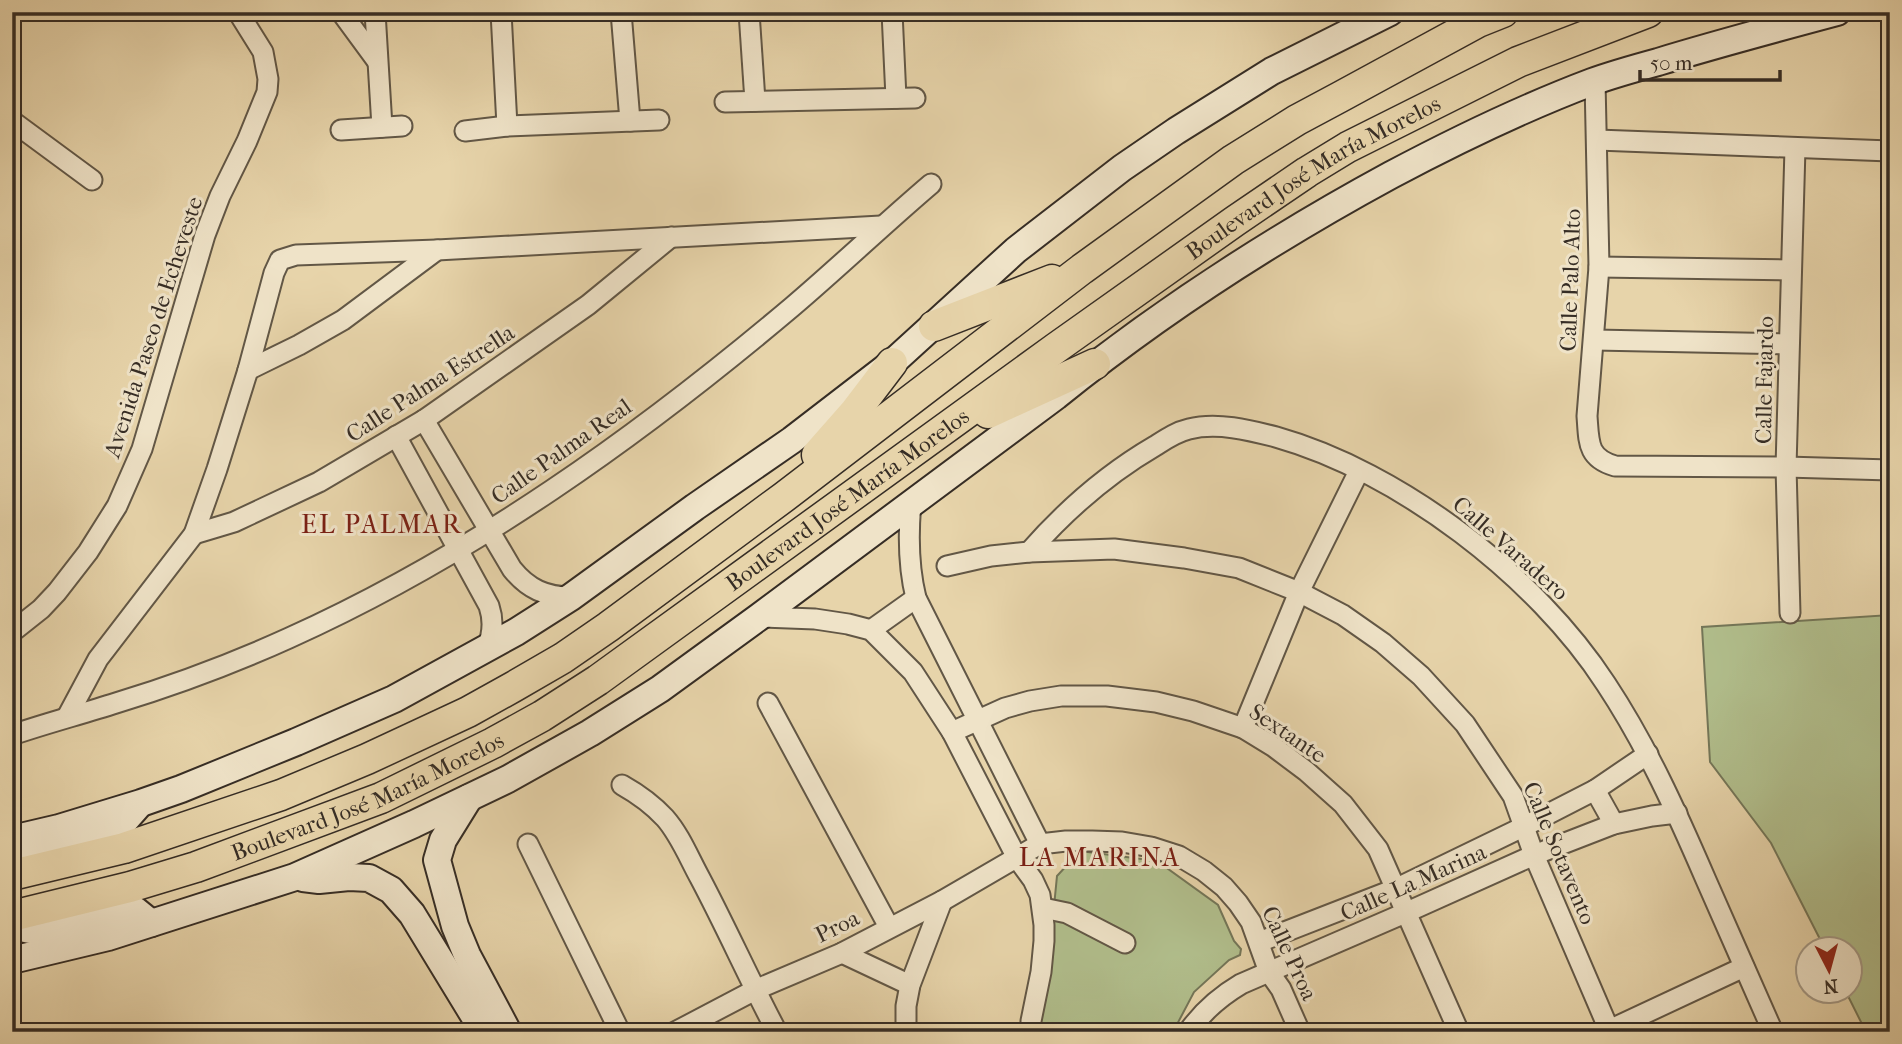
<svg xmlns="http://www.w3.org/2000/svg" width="1902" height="1044" viewBox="0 0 1902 1044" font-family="'IM FELL French Canon',serif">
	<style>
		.green { fill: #b1be8c; stroke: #747658; stroke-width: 2 }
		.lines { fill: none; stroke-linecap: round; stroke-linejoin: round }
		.street-casing { stroke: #625746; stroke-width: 23 }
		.secondary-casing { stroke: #362d25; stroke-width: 30 }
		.primary-casing { stroke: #362d25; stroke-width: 33 }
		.street { stroke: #efe3c8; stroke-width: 19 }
		.secondary { stroke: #efe3c8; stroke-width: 26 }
		.primary { stroke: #e7d4aa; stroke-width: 30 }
		.labels { text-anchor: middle; stroke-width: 6; stroke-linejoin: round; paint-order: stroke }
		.street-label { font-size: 23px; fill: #362d25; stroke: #efe3c8 }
		.quarter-label { font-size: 26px; letter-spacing: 2px; fill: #7a1f14; stroke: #efe3c8 }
	</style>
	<rect width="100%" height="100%" fill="#e7d4aa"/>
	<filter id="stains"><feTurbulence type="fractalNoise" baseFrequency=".00286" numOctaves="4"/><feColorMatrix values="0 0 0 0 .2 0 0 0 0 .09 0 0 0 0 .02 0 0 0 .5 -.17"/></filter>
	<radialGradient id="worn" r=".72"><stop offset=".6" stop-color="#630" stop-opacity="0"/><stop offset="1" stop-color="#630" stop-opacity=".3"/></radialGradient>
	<!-- green -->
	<g class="green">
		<polygon points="1890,615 1890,1032 1866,1032 1846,992 1850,992 1850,950 1825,949 1771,843 1710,762 1702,627"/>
		<polygon points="1080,851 1157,861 1218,905 1234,941 1241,949 1240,955 1229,960 1194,992 1173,1032 1036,1032 1052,927 1057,876"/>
	</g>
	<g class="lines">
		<!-- street casing -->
		<g class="street-casing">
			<g id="street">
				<polyline points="341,12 377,61"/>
				<polyline points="375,12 382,127"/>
				<polyline points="501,12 507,126"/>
				<polyline points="621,12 630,121"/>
				<polyline points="749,12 755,101"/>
				<polyline points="892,12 896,98"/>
				<path d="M 1595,81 L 1599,267 L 1587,416 C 1589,442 1587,458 1615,466 L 1786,467 L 1890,470"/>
				<polyline points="725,102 915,98"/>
				<polyline points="12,121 92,180"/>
				<polyline points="341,130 402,126"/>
				<polyline points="465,131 507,126 659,120"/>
				<polyline points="1597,140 1890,151"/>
				<polyline points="1599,267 1791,270"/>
				<polyline points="1595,340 1788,344"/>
				<polyline points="248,370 299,345 343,320 437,250"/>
				<path d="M 424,420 L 512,569 C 528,589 546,597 571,597"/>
				<path d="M 396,436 L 489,606 C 494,621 493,634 487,648"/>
				<path d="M 911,502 C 908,535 908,566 916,598 L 1040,844"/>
				<polyline points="194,534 234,522 319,482 424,420 588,305 671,237"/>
				<path d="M 1029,552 C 1065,511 1107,474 1155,446 C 1166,439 1176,432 1189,429 C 1217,422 1249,430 1276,437 C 1400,472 1536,576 1606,684 C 1647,746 1677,813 1706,880 C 1728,931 1751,981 1773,1032"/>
				<polyline points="947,566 991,556 1029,552 1114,549 1184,558 1239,568 1299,592 1343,615 1383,643 1421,676 1465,724 1513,796 1534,855 1610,1032"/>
				<polyline points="1790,613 1786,467 1795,148"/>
				<polyline points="759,617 815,619 848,624 871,630 913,672 952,732 1017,858 1033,880 1040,895 1044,925 1044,941 1041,972 1031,1021 1031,1032"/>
				<polyline points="871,630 916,598"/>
				<polyline points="12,632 41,609 57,592 88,552 117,506 142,449 205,235 220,196 247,141 267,92 268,79 263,52 238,12"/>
				<polyline points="768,703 889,927"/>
				<polyline points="67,717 98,659 194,534 217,469 248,370 274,273 280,260 296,255 437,250 881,226"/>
				<polyline points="1243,728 1299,592 1359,471"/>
				<polyline points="952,732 1005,708 1030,701 1061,696 1107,696 1156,702 1193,711 1243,728 1274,747 1306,771 1343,804 1378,849 1459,1032"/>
				<path d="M 12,735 C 47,723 82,714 116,703 C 175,685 234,663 289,638 C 473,555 639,436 792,307 C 839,267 884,224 931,184"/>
				<path d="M 622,785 C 638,794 652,804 665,818 C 680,835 689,858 700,878 C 727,929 750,981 777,1032"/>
				<polyline points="1595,790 1614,824"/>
				<polyline points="528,844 620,1032"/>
				<polyline points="1043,908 1067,913 1125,943"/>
				<polyline points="1259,942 1395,889 1523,827 1595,790 1648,754"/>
				<polyline points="842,953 910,985"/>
				<polyline points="675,1032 755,990 842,953 942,901 1040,844 1066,841 1092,841 1122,842 1151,847 1179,856 1204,871 1224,887 1238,903 1251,922 1269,972 1281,989 1300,1032"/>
				<polyline points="906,1032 906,1006 910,985 942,901"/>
				<path d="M 1188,1032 C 1203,1011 1219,997 1241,984 L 1405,913 L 1534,855 L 1614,824 L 1652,816 L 1677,813"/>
				<polyline points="1605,1032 1744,967"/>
			</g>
		</g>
		<!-- secondary casing -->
		<g class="secondary-casing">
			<g id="secondary">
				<polyline points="469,798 443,840 437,860 455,926 467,955 508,1032"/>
				<polyline points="12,839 59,828 141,803 181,789 296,742 394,699 516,632 571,597 695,507 792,440 892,363 1016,250 1122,168 1176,131 1272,71 1390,12"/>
				<polyline points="12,863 20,855 107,834 122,824 137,807"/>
				<polyline points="303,878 319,880 349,877 369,878 391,890 412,914 484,1032"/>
				<path d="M 12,916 C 15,921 18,925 23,928 C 44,938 101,916 124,909 L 135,910 L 151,923"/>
				<path d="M 12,960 L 108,937 L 295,877 L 414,824 L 508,779 L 590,733 L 660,689 L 759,617 L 1056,396 C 1160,312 1273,239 1391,175 C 1457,140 1523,108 1592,82 C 1614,74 1636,68 1658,62 C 1717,44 1777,28 1837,12"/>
			</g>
		</g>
		<!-- primary casing -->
		<g class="primary-casing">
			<g id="primary">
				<polyline points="934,326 1052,280"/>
				<polyline points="988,413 1095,364"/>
				<polyline points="817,455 854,413 892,363"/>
				<polyline points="12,875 124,848 281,795 367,759 468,712 513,687 563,658 608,627 784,497 1082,269 1233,160 1297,120 1340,97 1478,22 1503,12"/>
				<path id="s1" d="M 12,916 L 130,887 L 196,867 L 381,798 L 493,743 L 542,716 L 598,680 L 1056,348 L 1235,221 L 1307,172 L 1348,147 L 1518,62 L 1648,12"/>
			</g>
		</g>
		<!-- street -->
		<use href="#street" class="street"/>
		<!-- secondary -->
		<use href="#secondary" class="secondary"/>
		<!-- primary -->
		<use href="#primary" class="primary"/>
	</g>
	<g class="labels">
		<!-- street labels -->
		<g class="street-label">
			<text dy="8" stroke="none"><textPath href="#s1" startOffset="1510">Boulevard José María Morelos</textPath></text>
			<text transform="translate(1570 280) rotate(-88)" y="8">Calle Palo Alto</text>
			<text transform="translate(153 327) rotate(-72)" y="8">Avenida Paseo de Echeveste</text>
			<text transform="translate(1764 380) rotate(-89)" y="8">Calle Fajardo</text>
			<text transform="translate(430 383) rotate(-33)" y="8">Calle Palma Estrella</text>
			<text transform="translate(561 451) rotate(-35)" y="8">Calle Palma Real</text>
			<text dy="8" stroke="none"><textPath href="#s1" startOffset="943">Boulevard José María Morelos</textPath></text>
			<text transform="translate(1511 548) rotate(41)" y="8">Calle Varadero</text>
			<text transform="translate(1288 733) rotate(34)" y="8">Sextante</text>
			<text dy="8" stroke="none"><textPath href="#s1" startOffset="376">Boulevard José María Morelos</textPath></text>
			<text transform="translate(1560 853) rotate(67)" y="8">Calle Sotavento</text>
			<text transform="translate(1413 882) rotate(-24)" y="8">Calle La Marina</text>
			<text transform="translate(837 926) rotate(-26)" y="8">Proa</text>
			<text transform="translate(1290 953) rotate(65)" y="8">Calle Proa</text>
		</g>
		<!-- quarter labels -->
		<g class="quarter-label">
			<text x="382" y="533">EL PALMAR</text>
			<text x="1100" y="866">LA MARINA</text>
		</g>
	</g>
	<!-- margin -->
	<rect width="1902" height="1044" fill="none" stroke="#e7d4aa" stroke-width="42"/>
	<rect x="14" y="14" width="1874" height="1016" fill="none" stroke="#362d25" stroke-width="3.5"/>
	<rect x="21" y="21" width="1860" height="1002" fill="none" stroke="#362d25" stroke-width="2"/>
	<!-- north arrow -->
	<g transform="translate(1829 970) rotate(174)"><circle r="33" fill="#efe3c8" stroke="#a59a87" stroke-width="2"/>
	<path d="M0-5L12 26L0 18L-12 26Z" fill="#8f2418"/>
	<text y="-10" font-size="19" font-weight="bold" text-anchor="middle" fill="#362d25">N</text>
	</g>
	<!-- scale -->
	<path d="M1640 70v10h140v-10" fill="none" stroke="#362d25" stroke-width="3.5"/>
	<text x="1650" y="70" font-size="21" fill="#362d25" stroke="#efe3c8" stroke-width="5" paint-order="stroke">50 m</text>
	<rect width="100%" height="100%" filter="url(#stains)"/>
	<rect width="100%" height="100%" fill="url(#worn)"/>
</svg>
